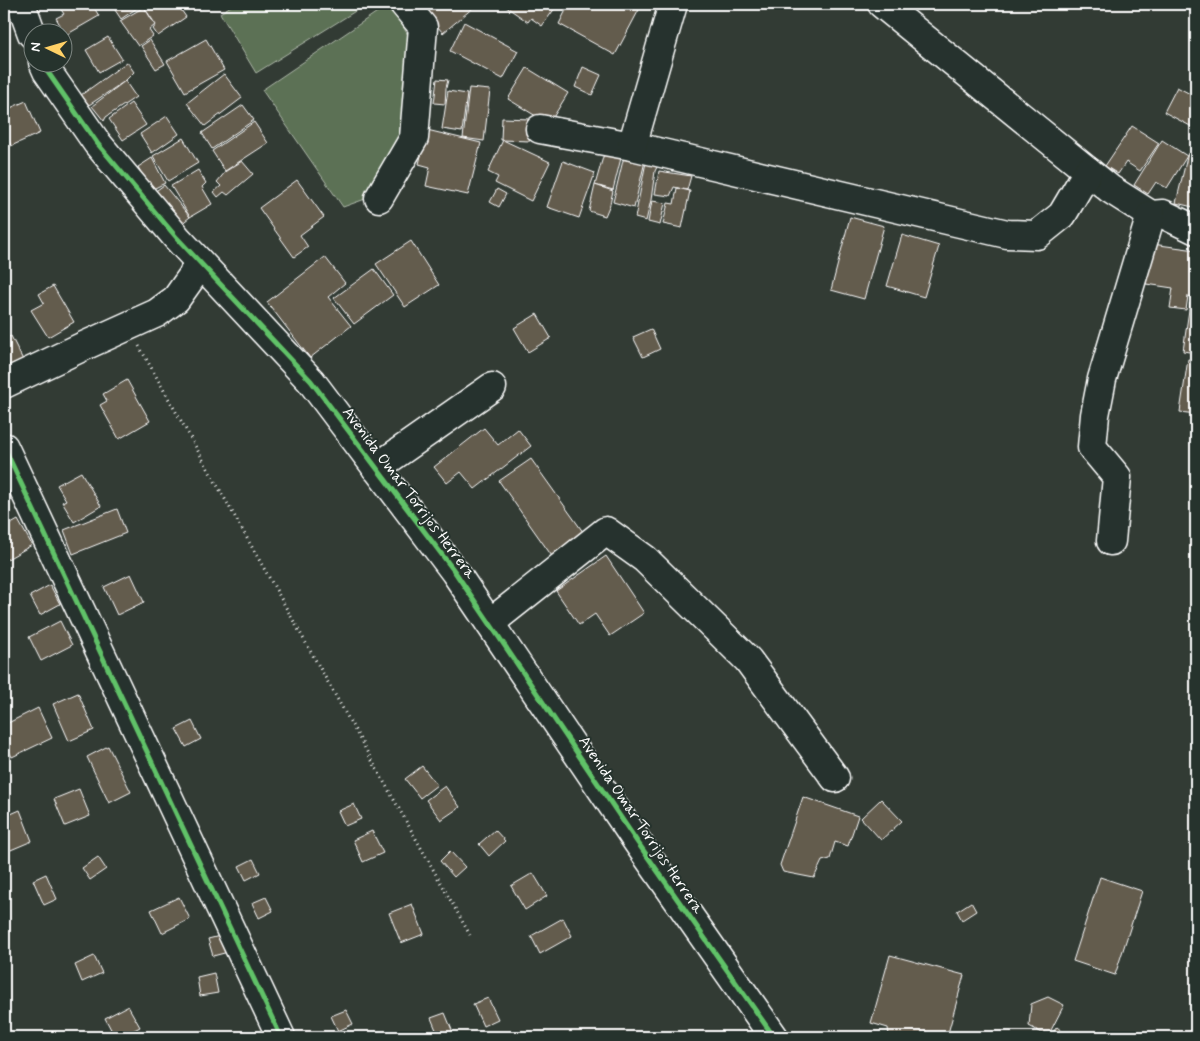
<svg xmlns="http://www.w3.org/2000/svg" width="1200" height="1041" viewBox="0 0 1200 1041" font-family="Mynerve,sans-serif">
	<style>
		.green { fill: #5c7155; stroke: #aeb8aa }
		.building { fill: #645b4e; stroke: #fff }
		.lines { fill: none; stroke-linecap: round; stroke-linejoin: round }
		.minor-casing { stroke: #fff; stroke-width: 31 }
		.path { stroke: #fff; stroke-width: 3; stroke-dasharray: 1 4; stroke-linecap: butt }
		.minor { stroke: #26332d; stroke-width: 28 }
		.cycleway-casing { stroke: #26332d; stroke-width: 8 }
		.cycleway { stroke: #61c268; stroke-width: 5 }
		.labels { text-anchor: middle; stroke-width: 4; stroke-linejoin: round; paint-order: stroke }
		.street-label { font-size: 16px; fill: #fff; stroke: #26332d }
	</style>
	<rect width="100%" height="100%" fill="#323b34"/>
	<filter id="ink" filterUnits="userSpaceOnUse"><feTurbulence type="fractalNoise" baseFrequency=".02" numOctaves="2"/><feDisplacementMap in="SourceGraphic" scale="10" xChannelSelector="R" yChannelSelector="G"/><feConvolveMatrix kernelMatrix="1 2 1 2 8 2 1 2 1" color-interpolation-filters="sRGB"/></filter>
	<g filter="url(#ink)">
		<!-- green -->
		<g class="green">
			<polygon points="234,4 365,4 365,5 256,73 220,13"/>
			<polygon points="389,4 390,4 416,49 407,136 368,198 343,207 262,90"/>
		</g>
		<!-- building -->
		<g class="building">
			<polygon points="60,4 92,4 99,16 66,35 56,18 64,14 58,5"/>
			<polygon points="111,4 143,4 121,19"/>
			<polygon points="149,4 177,4 186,17 158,36 153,29 156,25 144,7"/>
			<polygon points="423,4 472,4 474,7 443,33 420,6"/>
			<polygon points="502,4 558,4 542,26 531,18 528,22"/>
			<polygon points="569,4 642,4 615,55 559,24"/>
			<polygon points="144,7 155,25 149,30 153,36 138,46 120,21"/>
			<polygon points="464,22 518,51 503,79 450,51"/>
			<polygon points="108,37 122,59 99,72 86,50"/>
			<polygon points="206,39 224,70 185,92 167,61"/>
			<polygon points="150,40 165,64 156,69 141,46"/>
			<polygon points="127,62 134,72 125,81 89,105 81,95"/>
			<polygon points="583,67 601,75 592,95 575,87"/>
			<polygon points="527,68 568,93 549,124 508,99"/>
			<polygon points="224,74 242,98 205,126 187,103"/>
			<polygon points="437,79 448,80 446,88 445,104 434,103"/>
			<polygon points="125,81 136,97 106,117 104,121 92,106"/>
			<polygon points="1177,87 1196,97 1196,129 1164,112"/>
			<polygon points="469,88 490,90 484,141 463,138"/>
			<polygon points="448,91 467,94 462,132 442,129"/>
			<polygon points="4,100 8,109 26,101 40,133 11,146 7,136 4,138"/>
			<polygon points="131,103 146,125 123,140 109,119"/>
			<polygon points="243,105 254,120 212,149 202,133"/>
			<polygon points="167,116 179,134 152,153 140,134"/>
			<polygon points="502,118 530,119 530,141 501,140"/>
			<polygon points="254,122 268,143 225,171 212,151"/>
			<polygon points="1132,126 1159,143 1140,171 1126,162 1118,174 1105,166"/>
			<polygon points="427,130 481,143 468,195 426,186 430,167 419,164"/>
			<polygon points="183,138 198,163 168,181 153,156"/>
			<polygon points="503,140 550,162 531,201 495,183 498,177 488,172"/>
			<polygon points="1162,140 1187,156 1167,188 1156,182 1148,194 1134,185"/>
			<polygon points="605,150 622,154 613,190 595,185"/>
			<polygon points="625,152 645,161 634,208 613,202"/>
			<polygon points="1188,153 1196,155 1196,195 1193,207 1176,203"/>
			<polygon points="152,158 165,183 151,190 138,167"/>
			<polygon points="242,161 253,174 228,195 224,192 218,197 214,192 221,186 217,182 226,171"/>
			<polygon points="563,161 595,173 579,218 547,207"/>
			<polygon points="646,162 658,165 655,171 651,200 646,221 635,218"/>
			<polygon points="198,170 206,183 202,187 212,204 190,217 171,186"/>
			<polygon points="659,171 691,176 687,190 674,187 670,196 655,194"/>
			<polygon points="297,180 324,217 300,235 308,247 294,257 259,208"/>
			<polygon points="164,185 190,217 175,229 150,195"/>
			<polygon points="595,185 613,191 610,204 605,216 589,211"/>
			<polygon points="677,188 690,191 682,228 663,224 668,203 674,204"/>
			<polygon points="497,189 506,194 499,207 490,202"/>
			<polygon points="652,201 665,203 660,225 648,222"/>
			<polygon points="850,217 884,226 864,299 831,290"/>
			<polygon points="902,235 939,246 924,297 887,286"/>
			<polygon points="411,241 439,285 405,307 376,264"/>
			<polygon points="1152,244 1196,250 1196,282 1194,297 1188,296 1186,310 1170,308 1173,288 1146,284"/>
			<polygon points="325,257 345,283 328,297 351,326 310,358 267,302"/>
			<polygon points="374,269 393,295 354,324 334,298"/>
			<polygon points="53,286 74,322 48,337 31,310 44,303 39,294"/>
			<polygon points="1190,303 1196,303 1196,353 1183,351"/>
			<polygon points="537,314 551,338 528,352 514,328"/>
			<polygon points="651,329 660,349 643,357 633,337"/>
			<polygon points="11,336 25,364 4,374 4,339"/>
			<polygon points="1188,359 1196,360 1196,414 1180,412"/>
			<polygon points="127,380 150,421 119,439 100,405 107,401 103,394"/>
			<polygon points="484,428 498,445 518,429 531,446 475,489 461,472 447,483 434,467"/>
			<polygon points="531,459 586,536 554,559 499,481"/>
			<polygon points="81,472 101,506 74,522 62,502 66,500 57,485"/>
			<polygon points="117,509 126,533 73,554 64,530"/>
			<polygon points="18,520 32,545 4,561 4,528"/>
			<polygon points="606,556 644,613 610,636 595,614 579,625 556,591"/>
			<polygon points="131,574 144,602 117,615 104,587"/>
			<polygon points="50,585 60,604 40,615 30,596"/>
			<polygon points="60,621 72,645 41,661 29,637"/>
			<polygon points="78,693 94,730 69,741 53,704"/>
			<polygon points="38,708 52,738 12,757 4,741 4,725"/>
			<polygon points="192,721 201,739 186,747 176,729"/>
			<polygon points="108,746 131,792 109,803 87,757"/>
			<polygon points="422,766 437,785 420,798 405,779"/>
			<polygon points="445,786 460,807 441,820 426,800"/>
			<polygon points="79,789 90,816 65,826 54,799"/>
			<polygon points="803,797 858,816 848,846 835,842 830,859 822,861 814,878 783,872 780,865"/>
			<polygon points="881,799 902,821 881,840 861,818"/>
			<polygon points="354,804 361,819 345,826 338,811"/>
			<polygon points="20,810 32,841 6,852 4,845 4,817"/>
			<polygon points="495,830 505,841 489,856 479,844"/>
			<polygon points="372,831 383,853 363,862 353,840"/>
			<polygon points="450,851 465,867 454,877 440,861"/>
			<polygon points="98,857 106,869 90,880 82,868"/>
			<polygon points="253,859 260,873 246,880 239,866"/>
			<polygon points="533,873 547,896 525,910 511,886"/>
			<polygon points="46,874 57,899 44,905 33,880"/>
			<polygon points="1100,877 1142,891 1115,975 1073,961"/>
			<polygon points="179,897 190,919 162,933 151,910"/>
			<polygon points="266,897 273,911 259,918 252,903"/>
			<polygon points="971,902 976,911 962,920 957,911"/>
			<polygon points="412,904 424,934 401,943 389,913"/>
			<polygon points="563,918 572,936 540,954 531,936"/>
			<polygon points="228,934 232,951 213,956 208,939"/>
			<polygon points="890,955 964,975 947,1037 905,1037 889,1035 888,1028 871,1023"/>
			<polygon points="94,956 102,973 82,982 75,965"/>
			<polygon points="214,973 218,993 200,996 197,977"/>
			<polygon points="1048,997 1064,1005 1048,1036 1029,1026 1031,1004"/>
			<polygon points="488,998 498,1019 483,1026 473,1004"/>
			<polygon points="128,1006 140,1027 121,1037 115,1037 105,1018"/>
			<polygon points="346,1010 353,1024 338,1031 331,1016"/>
			<polygon points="445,1013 454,1035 448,1037 439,1037 431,1018"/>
			<polygon points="1057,1027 1069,1037 1049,1037"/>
		</g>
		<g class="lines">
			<!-- minor casing -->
			<g class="minor-casing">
				<g id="minor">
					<polyline points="21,4 32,34"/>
					<polyline points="882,4 1110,189 1151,215 1163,214 1196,230"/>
					<polyline points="43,62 47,71 97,143 177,238 311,381 455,572 638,843 774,1037"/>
					<polyline points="540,129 632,146 1007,234 1037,235 1062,215 1088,171"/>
					<polyline points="632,146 673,4"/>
					<polyline points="379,198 414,138 423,27 404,4"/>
					<polyline points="4,384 84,346 157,313 176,299 193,275 198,261"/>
					<polyline points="4,447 281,1037"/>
					<polyline points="376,468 492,387"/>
					<polyline points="1111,541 1117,477 1092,447 1095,415 1102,379 1151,215"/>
					<polyline points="490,623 606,531 645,559 748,660 835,778"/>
				</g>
			</g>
			<!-- path -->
			<polyline class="path" points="139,346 470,935"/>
			<!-- minor -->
			<use href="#minor" class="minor"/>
			<!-- cycleway casing -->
			<g class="cycleway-casing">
				<g id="cycleway">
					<polyline points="43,62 47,71 97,143 177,238 311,381 455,572 638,843 774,1037"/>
					<polyline points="4,447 281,1037"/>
				</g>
			</g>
			<!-- cycleway -->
			<use href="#cycleway" class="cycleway"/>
		</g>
	</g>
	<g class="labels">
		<!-- street labels -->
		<g class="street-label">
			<text transform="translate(410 492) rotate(53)" y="6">Avenida Omar Torrijos Herrera</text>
			<text transform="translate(642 824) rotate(56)" y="6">Avenida Omar Torrijos Herrera</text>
		</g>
	</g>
	<!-- margin -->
	<rect width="1200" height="1041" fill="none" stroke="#26332d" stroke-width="20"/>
	<rect x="10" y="10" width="1180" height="1021" fill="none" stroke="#fff" stroke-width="2" filter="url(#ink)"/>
	<!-- north arrow -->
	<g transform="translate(48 48) rotate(275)"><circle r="24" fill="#26332d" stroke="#7d8581"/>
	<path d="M0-4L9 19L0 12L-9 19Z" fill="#ffd166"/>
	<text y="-8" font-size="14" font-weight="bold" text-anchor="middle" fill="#ffffff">N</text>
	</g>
</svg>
